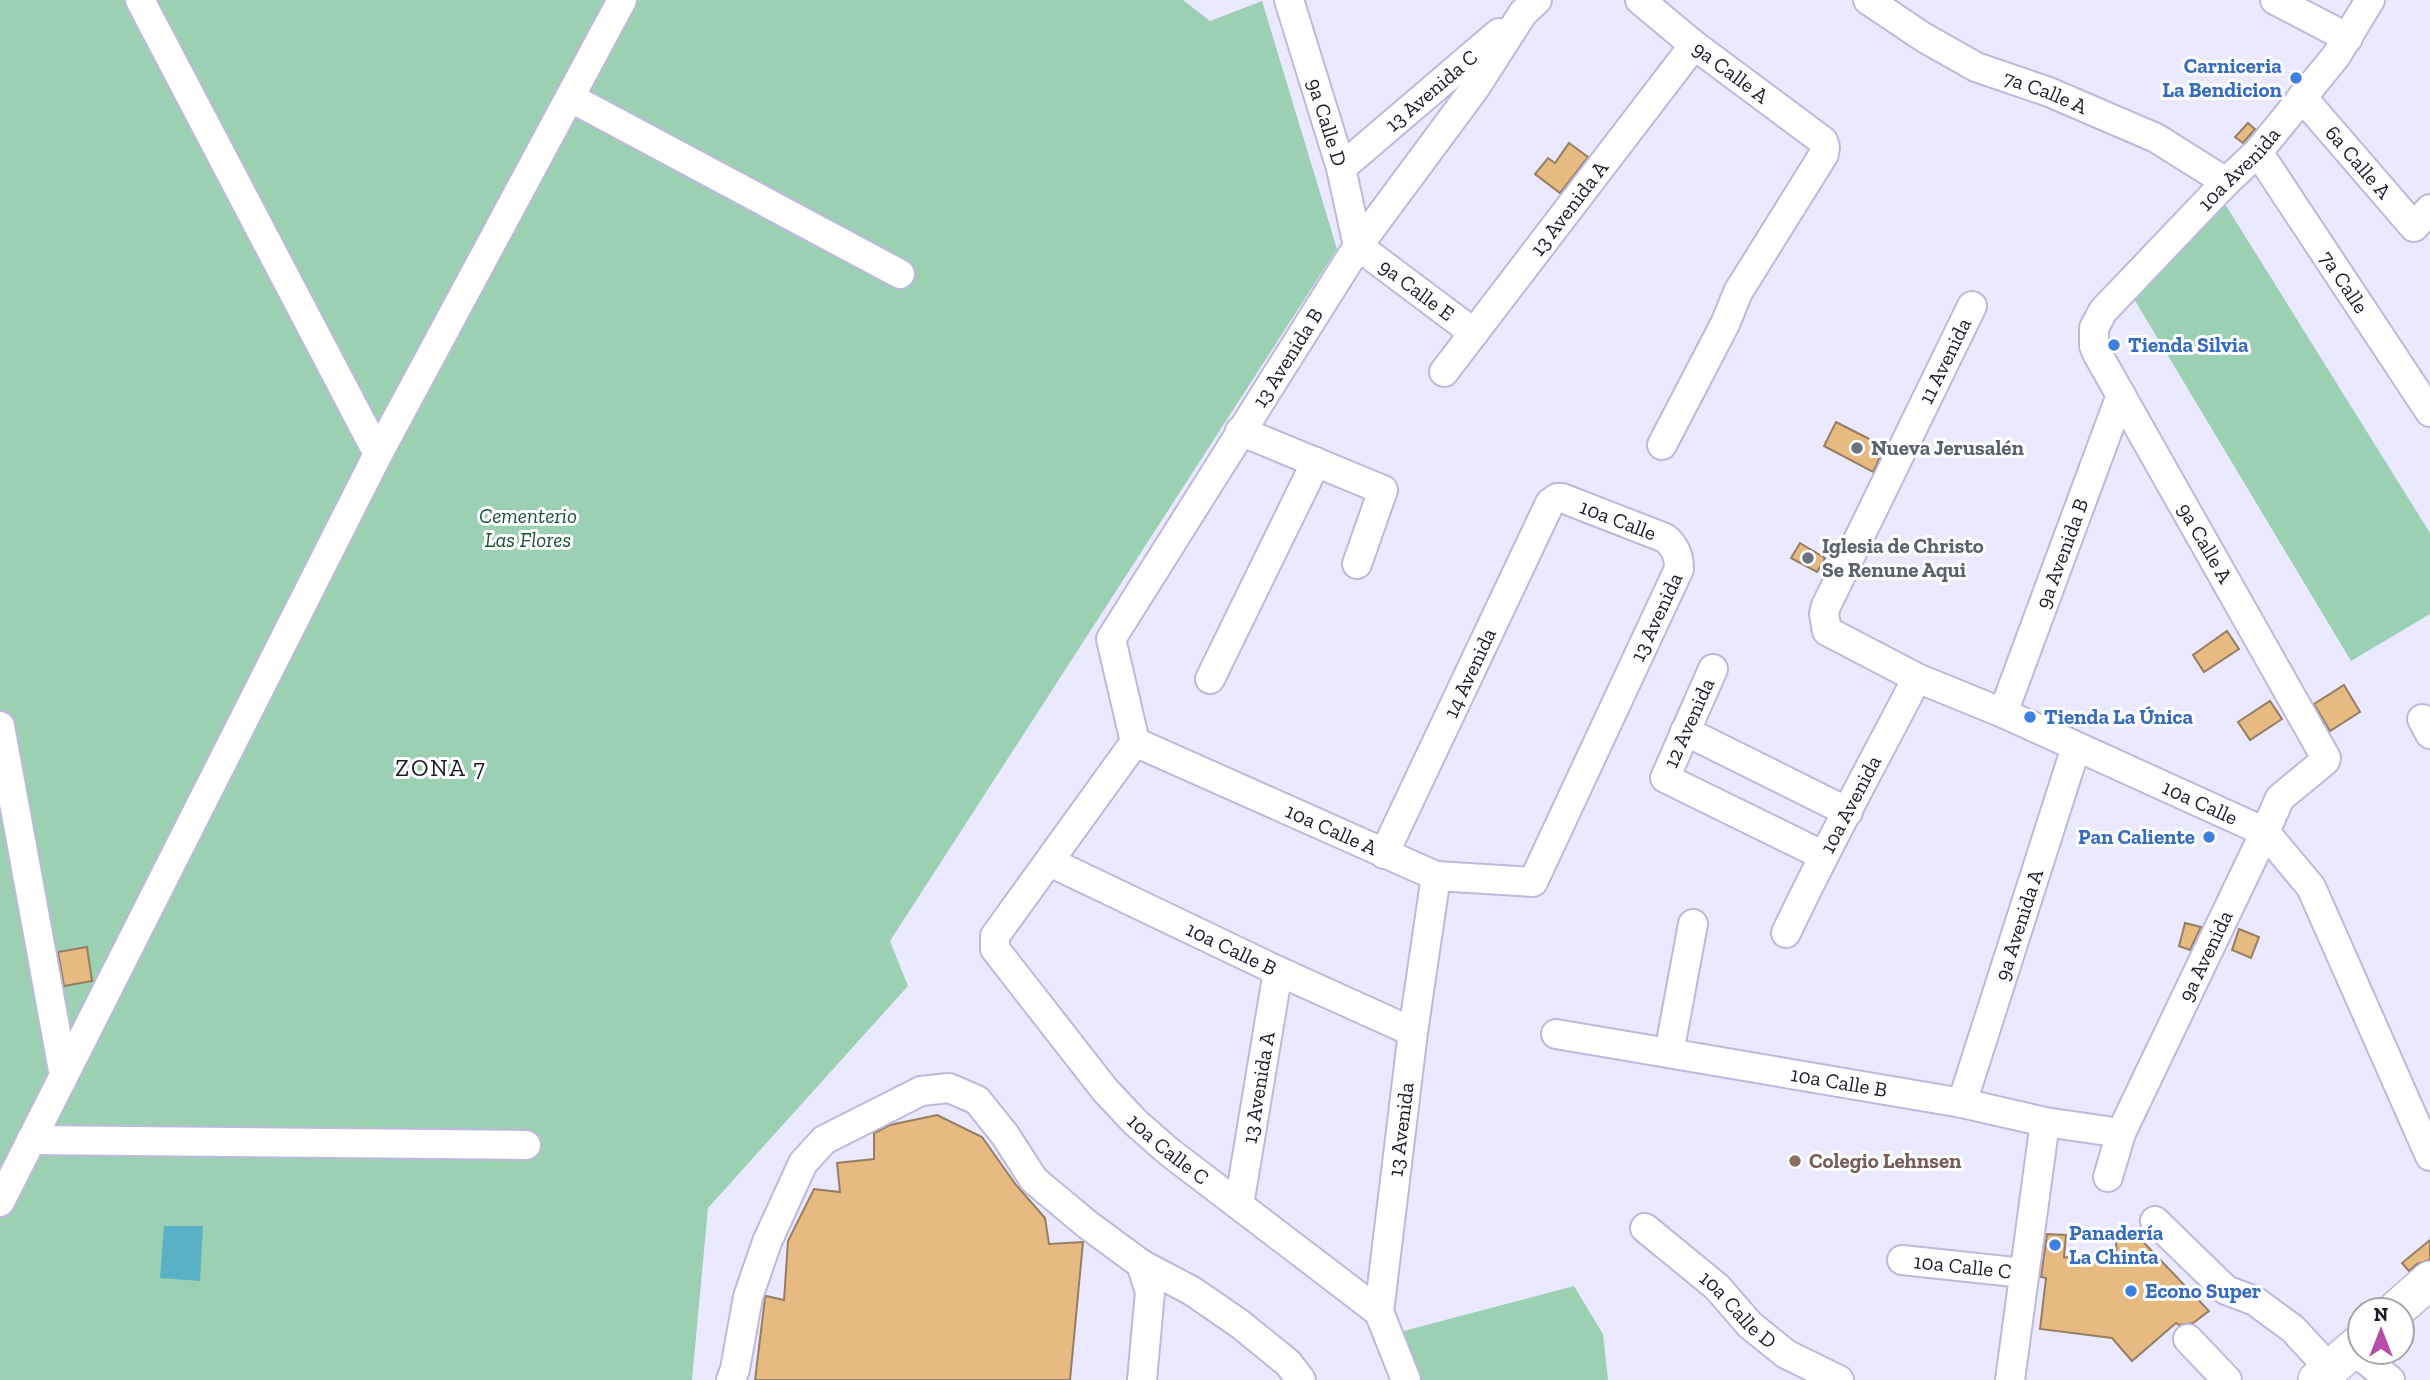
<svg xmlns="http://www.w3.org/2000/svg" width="2430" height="1380" viewBox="0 0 2430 1380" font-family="'Zilla Slab',serif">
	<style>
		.green { fill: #9cd0b3 }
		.water { fill: #59b1c6 }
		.building { fill: #e6ba81; stroke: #957e62; stroke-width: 2 }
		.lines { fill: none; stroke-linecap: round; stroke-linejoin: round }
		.minor-casing { stroke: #bdb9dc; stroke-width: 32 }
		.major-casing { stroke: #bdb9dc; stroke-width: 40 }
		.minor { stroke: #fff; stroke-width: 28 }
		.major { stroke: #fff; stroke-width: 37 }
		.shop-dot { fill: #3f7fe0; stroke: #fff; stroke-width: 2.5 }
		.worship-dot { fill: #6b7280; stroke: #fff; stroke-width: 2.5 }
		.education-dot { fill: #8d6e63; stroke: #fff; stroke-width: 2.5 }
		.labels { text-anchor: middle; stroke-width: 6; stroke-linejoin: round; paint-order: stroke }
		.shop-label { font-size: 21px; font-weight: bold; fill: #366cbe; stroke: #fff; text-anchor: start }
		.street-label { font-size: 21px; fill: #1d1b28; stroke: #fff }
		.worship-label { font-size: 21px; font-weight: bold; fill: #5b616d; stroke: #fff; text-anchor: start }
		.park-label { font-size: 21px; font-style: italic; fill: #1a5037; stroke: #fff }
		.education-label { font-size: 21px; font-weight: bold; fill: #785e54; stroke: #fff; text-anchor: start }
		.quarter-label { font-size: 24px; letter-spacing: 2px; fill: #1d1b28; stroke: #fff }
	</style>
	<rect width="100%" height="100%" fill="#ebe9ff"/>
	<!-- green -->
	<g class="green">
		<polygon points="0,0 1183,0 1210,21 1262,1 1337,249 890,941 908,986 708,1208 692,1380 0,1380"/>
		<polygon points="2220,196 2430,533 2430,614 2351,661 2134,299 2167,251"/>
		<polygon points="1574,1286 1603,1334 1608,1380 1416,1380 1396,1333"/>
	</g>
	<!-- water -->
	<polygon class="water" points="164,1226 203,1226 200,1281 160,1278"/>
	<!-- building -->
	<g class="building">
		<polygon points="2248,123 2255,129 2243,143 2235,137"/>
		<polygon points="1569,143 1588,157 1560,193 1535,174 1548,158 1555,163"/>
		<polygon points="1836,422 1885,447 1873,472 1824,446"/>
		<polygon points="1800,543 1825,558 1817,572 1791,558"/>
		<polygon points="2227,631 2239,649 2204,672 2193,655"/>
		<polygon points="2344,685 2360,712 2330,731 2314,704"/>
		<polygon points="2270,701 2282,719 2250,740 2238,722"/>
		<polygon points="2185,923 2201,927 2190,950 2179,946"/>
		<polygon points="2239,929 2259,937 2251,958 2232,950"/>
		<polygon points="87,947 92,981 64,986 58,952"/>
		<polygon points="937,1115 982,1137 1016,1185 1045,1218 1049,1244 1083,1242 1070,1380 755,1380 765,1298 766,1296 784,1300 788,1241 814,1189 840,1192 837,1163 874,1159 874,1133 890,1125"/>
		<polygon points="2131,1229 2209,1311 2193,1323 2179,1325 2176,1323 2132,1361 2112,1338 2040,1329 2046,1278 2041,1277 2047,1234 2066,1235 2064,1257 2117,1263 2116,1242"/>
		<polygon points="2430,1240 2430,1260 2417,1264 2409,1271 2402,1263"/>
	</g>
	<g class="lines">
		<!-- minor casing -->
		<g class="minor-casing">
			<g id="minor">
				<polyline points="140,0 378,454"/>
				<path id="s1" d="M 1289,0 L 1341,168 L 1358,246 L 1474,333"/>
				<path id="s2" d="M 1640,0 L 1694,45 L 1823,141 L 1825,147 L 1824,154 L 1738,292 L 1725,324 L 1662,445"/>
				<path id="s3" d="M 1868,0 L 1923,37 L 1976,67 L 2049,92 L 2156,138 L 2226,182"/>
				<polyline points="2275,0 2348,38"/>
				<path id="s4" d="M 2302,97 L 2414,227 L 2430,209"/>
				<polyline points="571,98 900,274"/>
				<path id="s5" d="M 2258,152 L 2430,412"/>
				<path id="s6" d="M 1341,168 L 1499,33"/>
				<path id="s7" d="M 1972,306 L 1826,606 L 1824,614 L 1827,631 L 1917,678 L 2003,713 L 2265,832 L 2311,887 L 2430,1156"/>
				<path id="s8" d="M 1444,372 L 1694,45"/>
				<polyline points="1240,431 1383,490 1357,564"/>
				<polyline points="1713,669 1665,778 1822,855"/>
				<polyline points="1210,679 1316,462"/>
				<path id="s9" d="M 2003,713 L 2121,395"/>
				<polyline points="2422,719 2430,734"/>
				<polyline points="0,726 64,1076"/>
				<polyline points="1685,731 1848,812"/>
				<path id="s10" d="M 1135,742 L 1436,876 L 1533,882 L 1679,569 C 1679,555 1675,546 1665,538 L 1562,498 L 1557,498 L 1550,503 L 1384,854"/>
				<path id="s11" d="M 1135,742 L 1111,639 L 1358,246 L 1475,88 L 1523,13 L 1537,0"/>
				<path id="s12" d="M 1135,742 L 995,936 L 995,949 L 1105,1090 L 1135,1122 L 1168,1151 L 1379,1312"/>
				<path id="s13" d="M 1050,862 L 1278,971 L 1413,1032"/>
				<path id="s14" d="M 1786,933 C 1827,846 1873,763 1917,678"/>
				<path id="s15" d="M 1556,1034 L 1962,1103 L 2045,1122 L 2121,1133"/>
				<polyline points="1669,1053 1693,924"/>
				<path id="s16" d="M 1962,1103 L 2076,747"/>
				<polyline points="31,1140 526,1145"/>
				<path id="s17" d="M 2108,1177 L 2121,1133 L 2265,832 L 2280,798 L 2325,761 L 2326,758 L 2097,353 L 2094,346 L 2094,328 L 2103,311 L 2226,182 L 2258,152 L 2336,56 L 2370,0"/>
				<polyline points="0,1202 378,454 622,0"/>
				<path id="s18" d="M 1239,1205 L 1278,971"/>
				<polyline points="2155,1221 2226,1290 2255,1301 2293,1329 2330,1369"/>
				<path id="s19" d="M 1645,1228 L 1717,1287 L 1750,1325 L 1786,1354 L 1839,1380"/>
				<path id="s20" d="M 1902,1260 L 2024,1273"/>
				<polyline points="1141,1264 1150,1292 1142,1380"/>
				<polyline points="2188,1339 2227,1380"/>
				<polyline points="2353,1349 2390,1380"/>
				<polyline points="731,1380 735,1369 748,1297 767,1242 803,1163 824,1140 921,1091 949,1088 977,1100 1005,1135 1034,1180 1088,1225 1141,1264 1192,1291 1240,1324 1288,1363 1301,1380"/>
				<path id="s21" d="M 1406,1380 L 1379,1312 L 1413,1032 L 1436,876"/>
				<polyline points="2010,1380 2045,1122"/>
			</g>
		</g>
		<!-- major casing -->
		<g class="major-casing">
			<g id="major">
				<polyline points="2396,1310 2430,1280"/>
				<polyline points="2317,1380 2360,1343"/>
			</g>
		</g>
		<!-- minor -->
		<use href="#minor" class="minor"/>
		<!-- major -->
		<use href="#major" class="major"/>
	</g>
	<!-- markers -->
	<g class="shop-dot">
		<circle cx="2296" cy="78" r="7"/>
		<circle cx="2114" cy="345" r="7"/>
		<circle cx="2030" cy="717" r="7"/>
		<circle cx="2209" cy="837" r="7"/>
		<circle cx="2055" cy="1245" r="7"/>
		<circle cx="2131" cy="1291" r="7"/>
	</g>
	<g class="worship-dot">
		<circle cx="1857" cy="448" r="7"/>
		<circle cx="1808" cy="558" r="7"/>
	</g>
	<circle class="education-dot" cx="1795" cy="1161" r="7"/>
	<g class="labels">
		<!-- shop labels -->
		<g class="shop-label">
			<text x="2282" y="73" text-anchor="end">Carniceria<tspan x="2282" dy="24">La Bendicion</tspan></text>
			<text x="2128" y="352">Tienda Silvia</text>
			<text x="2044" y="724">Tienda La Única</text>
			<text x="2195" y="844" text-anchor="end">Pan Caliente</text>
			<text x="2069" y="1240">Panadería<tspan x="2069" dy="24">La Chinta</tspan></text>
			<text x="2145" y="1298">Econo Super</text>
		</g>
		<!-- street labels -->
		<g class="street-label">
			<text dy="7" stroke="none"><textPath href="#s2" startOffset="116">9a Calle A</textPath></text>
			<text dy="7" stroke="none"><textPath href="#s6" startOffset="119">13 Avenida C</textPath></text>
			<text dy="7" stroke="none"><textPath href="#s3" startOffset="201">7a Calle A</textPath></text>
			<text dy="7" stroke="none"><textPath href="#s1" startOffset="128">9a Calle D</textPath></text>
			<text dy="7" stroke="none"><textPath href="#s4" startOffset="86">6a Calle A</textPath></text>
			<text dy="7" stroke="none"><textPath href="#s17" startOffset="1185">10a Avenida</textPath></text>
			<text dy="7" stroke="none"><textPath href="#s8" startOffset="206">13 Avenida A</textPath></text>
			<text dy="7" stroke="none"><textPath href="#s5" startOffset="156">7a Calle</textPath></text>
			<text dy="7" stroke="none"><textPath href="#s1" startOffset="329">9a Calle E</textPath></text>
			<text dy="7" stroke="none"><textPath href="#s11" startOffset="438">13 Avenida B</textPath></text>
			<text transform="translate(1945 361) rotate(-64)" y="7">11 Avenida</text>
			<text transform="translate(1618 520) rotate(21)" y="7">10a Calle</text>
			<text transform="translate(2205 543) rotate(60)" y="7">9a Calle A</text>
			<text dy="7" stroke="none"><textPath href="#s9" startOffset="170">9a Avenida B</textPath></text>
			<text dy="7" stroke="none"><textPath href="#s10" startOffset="719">13 Avenida</textPath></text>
			<text transform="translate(1470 673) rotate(-65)" y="7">14 Avenida</text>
			<text transform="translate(1689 723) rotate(-66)" y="7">12 Avenida</text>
			<text dy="7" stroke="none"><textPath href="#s7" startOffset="770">10a Calle</textPath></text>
			<text dy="7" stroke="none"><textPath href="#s14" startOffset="144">10a Avenida</textPath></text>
			<text dy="7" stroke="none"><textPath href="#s10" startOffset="215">10a Calle A</textPath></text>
			<text dy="7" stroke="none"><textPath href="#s16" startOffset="187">9a Avenida A</textPath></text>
			<text dy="7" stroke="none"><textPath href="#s13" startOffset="201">10a Calle B</textPath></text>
			<text dy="7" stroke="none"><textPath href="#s17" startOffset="242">9a Avenida</textPath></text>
			<text dy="7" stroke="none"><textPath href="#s15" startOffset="287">10a Calle B</textPath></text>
			<text dy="7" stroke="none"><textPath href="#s18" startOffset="119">13 Avenida A</textPath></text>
			<text dy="7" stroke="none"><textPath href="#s21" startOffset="257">13 Avenida</textPath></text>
			<text dy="7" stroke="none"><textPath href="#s12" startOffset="518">10a Calle C</textPath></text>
			<text dy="7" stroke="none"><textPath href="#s20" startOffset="61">10a Calle C</textPath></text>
			<text dy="7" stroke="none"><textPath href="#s19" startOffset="124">10a Calle D</textPath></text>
		</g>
		<!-- worship labels -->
		<g class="worship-label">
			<text x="1871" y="455">Nueva Jerusalén</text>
			<text x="1822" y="553">Iglesia de Christo<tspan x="1822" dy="24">Se Renune Aqui</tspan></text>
		</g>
		<!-- park labels -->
		<g class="park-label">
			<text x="528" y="523">Cementerio<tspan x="528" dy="24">Las Flores</tspan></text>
		</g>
		<!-- education labels -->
		<g class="education-label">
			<text x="1809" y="1168">Colegio Lehnsen</text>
		</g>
		<!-- quarter labels -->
		<g class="quarter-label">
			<text x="441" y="776">ZONA 7</text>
		</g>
	</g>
	<!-- north arrow -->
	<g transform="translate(2381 1331)"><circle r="33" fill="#ffffff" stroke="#a5a4a9" stroke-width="2"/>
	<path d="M0-5L12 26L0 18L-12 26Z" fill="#ba4ca9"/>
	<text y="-10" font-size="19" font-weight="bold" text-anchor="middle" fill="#1d1b28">N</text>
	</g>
</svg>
